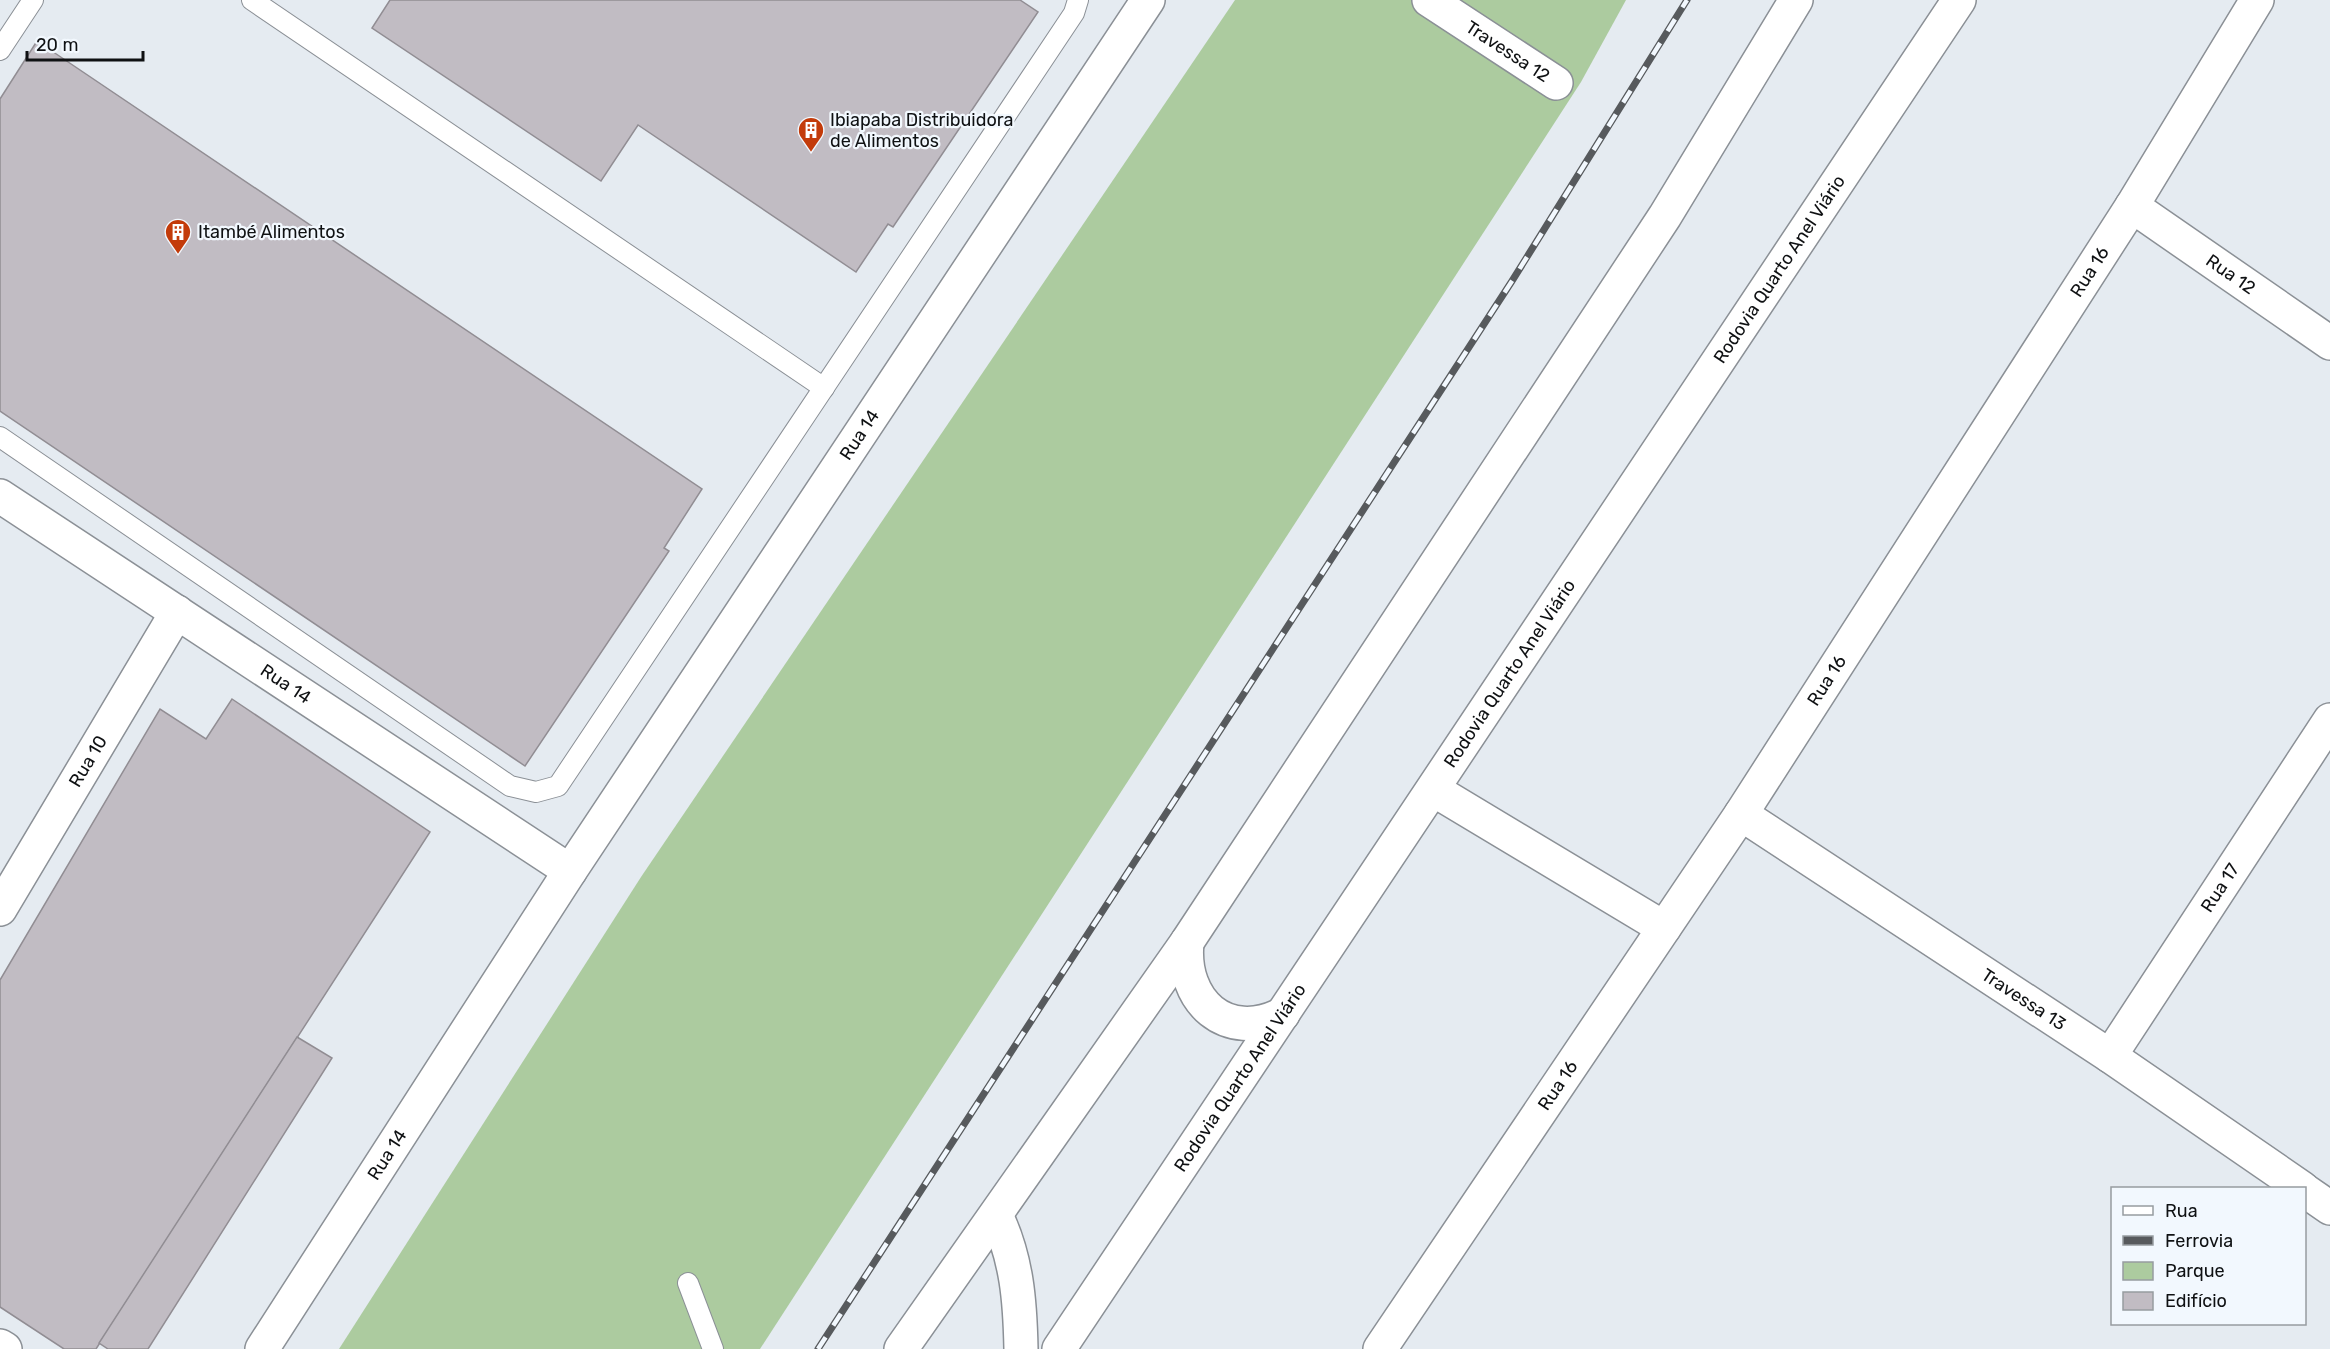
<svg xmlns="http://www.w3.org/2000/svg" width="2330" height="1349" viewBox="0 0 2330 1349" font-family="Rubik,sans-serif">
	<style>
		.green { fill: #accb9f }
		.building { fill: #c1bcc3; stroke: #918d93; stroke-width: 1.5 }
		.lines { fill: none; stroke-linecap: round; stroke-linejoin: round }
		.service-casing { stroke: #8b9096; stroke-width: 22 }
		.minor-casing { stroke: #8b9096; stroke-width: 36 }
		.secondary-casing { stroke: #8b9096; stroke-width: 36 }
		.trunk-casing { stroke: #8b9096; stroke-width: 36 }
		.service { stroke: #fff; stroke-width: 20 }
		.minor { stroke: #fff; stroke-width: 33 }
		.secondary { stroke: #fff; stroke-width: 33 }
		.trunk { stroke: #fff; stroke-width: 33 }
		.rail-casing { stroke: #575a5d; stroke-width: 7 }
		.rail { stroke: #f2f8fe; stroke-width: 4.5; stroke-dasharray: 14; stroke-linecap: butt }
		.labels { text-anchor: middle; stroke-width: 4.5; stroke-linejoin: round; paint-order: stroke }
		.street-label { font-size: 18px; fill: #0f1113; stroke: #f2f8fe }
		.poi-label { font-size: 18px; fill: #0f1113; stroke: #f2f8fe; text-anchor: start }
	</style>
	<rect width="100%" height="100%" fill="#e5ebf1"/>
	<!-- green -->
	<polygon class="green" points="1235,0 1626,0 1581,82 760,1349 339,1349 641,877"/>
	<!-- building -->
	<g class="building">
		<polygon points="390,0 1020,0 1038,12 893,227 888,224 856,272 638,125 601,181 372,28"/>
		<polygon points="37,41 702,489 664,548 669,551 525,766 0,411 0,99"/>
		<polygon points="232,699 430,832 96,1349 64,1349 0,1307 0,980 160,709 206,739"/>
		<polygon points="297,1037 332,1058 148,1349 108,1349 99,1343"/>
	</g>
	<g class="lines">
		<!-- service casing -->
		<g class="service-casing">
			<g id="service">
				<polyline points="252,0 824,388"/>
				<polyline points="0,50 33,0"/>
				<polyline points="0,437 510,786 536,792 558,786 1074,13 1078,0"/>
				<polyline points="688,1283 713,1349"/>
			</g>
		</g>
		<!-- minor casing -->
		<g class="minor-casing">
			<g id="minor">
				<path id="s1" d="M 1429,0 L 1556,83"/>
				<path id="s2" d="M 2132,206 L 2330,343"/>
				<path id="s3" d="M 0,496 L 570,871"/>
				<polyline points="1434,790 1664,928"/>
				<path id="s4" d="M 1741,814 L 2110,1056 L 2302,1188"/>
				<path id="s5" d="M 0,909 L 177,612"/>
				<path id="s6" d="M 2110,1056 L 2330,720"/>
				<polyline points="2304,1190 2330,1208"/>
				<polyline points="0,1346 5,1349"/>
				<path id="s7" d="M 1380,1349 L 1741,814 L 2132,206 L 2257,0"/>
			</g>
		</g>
		<!-- secondary casing -->
		<g class="secondary-casing">
			<g id="secondary">
				<path id="s8" d="M 262,1349 L 570,871 L 1148,0"/>
			</g>
		</g>
		<!-- trunk casing -->
		<g class="trunk-casing">
			<g id="trunk">
				<path d="M 1187,942 C 1181,1001 1226,1043 1283,1014"/>
				<path d="M 996,1215 C 1017,1259 1020,1301 1021,1349"/>
				<polyline points="901,1349 1187,942 1665,216 1796,0"/>
				<path id="s9" d="M 1059,1349 L 1959,0"/>
			</g>
		</g>
		<!-- service -->
		<use href="#service" class="service"/>
		<!-- minor -->
		<use href="#minor" class="minor"/>
		<!-- secondary -->
		<use href="#secondary" class="secondary"/>
		<!-- trunk -->
		<use href="#trunk" class="trunk"/>
		<!-- rail casing -->
		<g class="rail-casing">
			<polyline id="rail" points="818,1349 1512,281 1687,0"/>
		</g>
		<!-- rail -->
		<use href="#rail" class="rail"/>
	</g>
	<!-- icons -->
	<defs>
		<g id="building-pin" transform="scale(1.35)"><path d="M0 17L-7.5 6A9.5 9.5 0 1 1 7.5 6Z" fill="#c33b0a" stroke="#f2f8fe"/><path d="M-4-6H4V6H1V3H-1V6H-4ZM-2.5-4.3h1.7v1.8h-1.7ZM.8-4.3h1.7v1.8H.8ZM-2.5-1h1.7V.8h-1.7ZM.8-1h1.7V.8H.8Z" fill="#fff"/></g>
	</defs>
	<g fill-rule="evenodd">
		<use href="#building-pin" x="811" y="130"/>
		<use href="#building-pin" x="178" y="232"/>
	</g>
	<g class="labels">
		<!-- street labels -->
		<g class="street-label">
			<text dy="6" stroke="none"><textPath href="#s1" startOffset="94">Travessa 12</textPath></text>
			<text dy="6" stroke="none"><textPath href="#s9" startOffset="1298">Rodovia Quarto Anel Viário</textPath></text>
			<text dy="6" stroke="none"><textPath href="#s7" startOffset="1290">Rua 16</textPath></text>
			<text dy="6" stroke="none"><textPath href="#s2" startOffset="120">Rua 12</textPath></text>
			<text dy="6" stroke="none"><textPath href="#s8" startOffset="1092">Rua 14</textPath></text>
			<text dy="6" stroke="none"><textPath href="#s9" startOffset="812">Rodovia Quarto Anel Viário</textPath></text>
			<text dy="6" stroke="none"><textPath href="#s7" startOffset="804">Rua 16</textPath></text>
			<text dy="6" stroke="none"><textPath href="#s3" startOffset="342">Rua 14</textPath></text>
			<text dy="6" stroke="none"><textPath href="#s5" startOffset="172">Rua 10</textPath></text>
			<text dy="6" stroke="none"><textPath href="#s6" startOffset="201">Rua 17</textPath></text>
			<text dy="6" stroke="none"><textPath href="#s4" startOffset="338">Travessa 13</textPath></text>
			<text dy="6" stroke="none"><textPath href="#s9" startOffset="326">Rodovia Quarto Anel Viário</textPath></text>
			<text dy="6" stroke="none"><textPath href="#s7" startOffset="318">Rua 16</textPath></text>
			<text dy="6" stroke="none"><textPath href="#s8" startOffset="231">Rua 14</textPath></text>
		</g>
		<!-- poi labels -->
		<g class="poi-label">
			<text x="830" y="126">Ibiapaba Distribuidora<tspan x="830" dy="21">de Alimentos</tspan></text>
			<text x="198" y="238">Itambé Alimentos</text>
		</g>
	</g>
	<!-- legend -->
	<rect x="2111" y="1187" width="195" height="138" fill="#f2f8fe" stroke="#979ca0" stroke-width="1.5"/>
	<rect x="2123" y="1206" width="30" height="9" fill="#ffffff" stroke="#979ca0" stroke-width="1.5"/>
	<text x="2165" y="1217" font-size="18" fill="#0f1113">Rua</text>
	<rect x="2123" y="1236" width="30" height="9" fill="#575a5d" stroke="#979ca0" stroke-width="1.5"/>
	<text x="2165" y="1247" font-size="18" fill="#0f1113">Ferrovia</text>
	<rect x="2123" y="1262" width="30" height="18" fill="#accb9f" stroke="#979ca0" stroke-width="1.5"/>
	<text x="2165" y="1277" font-size="18" fill="#0f1113">Parque</text>
	<rect x="2123" y="1292" width="30" height="18" fill="#c1bcc3" stroke="#979ca0" stroke-width="1.5"/>
	<text x="2165" y="1307" font-size="18" fill="#0f1113">Edifício</text>
	<!-- scale -->
	<path d="M27 51v9h116v-9" fill="none" stroke="#0f1113" stroke-width="3"/>
	<text x="36" y="51" font-size="18" fill="#0f1113" stroke="#f2f8fe" stroke-width="4.5" paint-order="stroke">20 m</text>
</svg>
